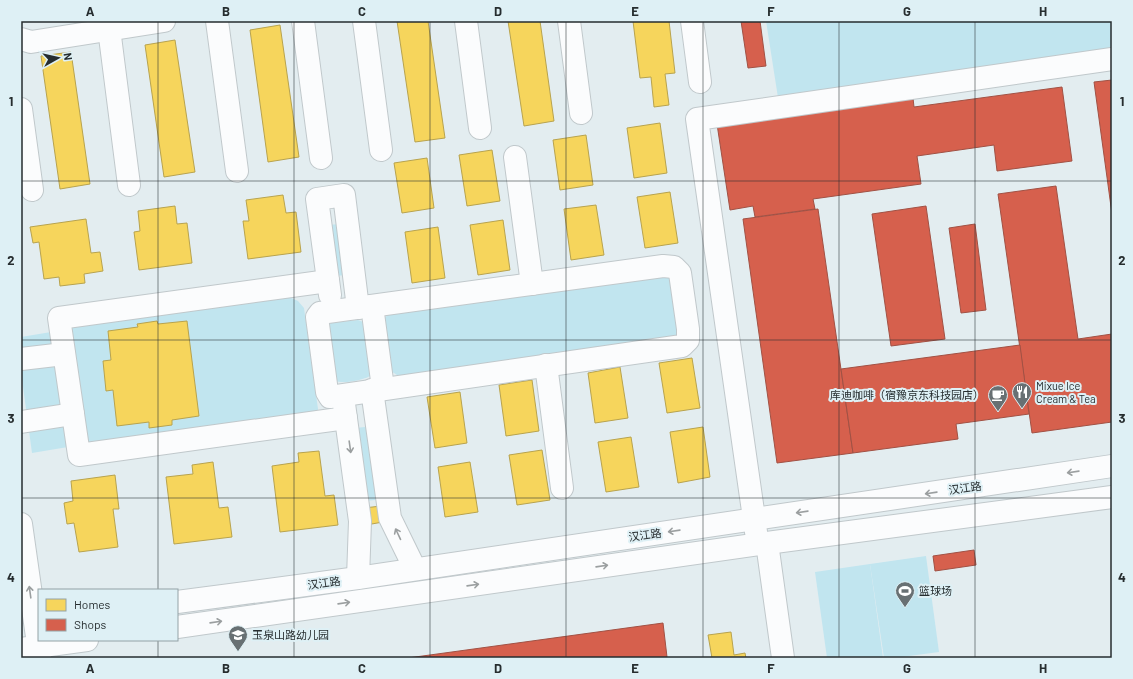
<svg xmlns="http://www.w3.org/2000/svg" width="1133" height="679" viewBox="0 0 1133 679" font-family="Barlow,'Noto Sans SC',sans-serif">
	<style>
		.green { fill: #c1e5ef }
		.homes { fill: #f6d55c; stroke: #b8a34e }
		.shops { fill: #d6604d; stroke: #a15144 }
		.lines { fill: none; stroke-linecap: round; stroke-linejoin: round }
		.minor-casing { stroke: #c0c8cb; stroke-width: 24 }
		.minor { stroke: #fbfcfd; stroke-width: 22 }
		.oneway { stroke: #9b9fa0 }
		.grid { fill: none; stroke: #262d2f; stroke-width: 1; stroke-opacity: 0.55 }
		.labels { text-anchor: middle; stroke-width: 4; stroke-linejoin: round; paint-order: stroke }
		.poi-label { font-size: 11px; fill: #262d2f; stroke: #def0f5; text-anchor: start }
		.street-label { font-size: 11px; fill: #262d2f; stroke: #def0f5 }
		.neatline { fill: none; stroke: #262d2f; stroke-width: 1.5 }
		.grid-label { font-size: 13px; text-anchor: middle; font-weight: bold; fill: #262d2f }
	</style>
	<rect width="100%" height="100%" fill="#e3edf0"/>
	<!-- green -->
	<g class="green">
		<polygon points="766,21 1112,21 1112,57 779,104"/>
		<polygon points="340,224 347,275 334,276 328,225"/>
		<polygon points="662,277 669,278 677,285 679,334 669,339 405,376 397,375 391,371 384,318 388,315"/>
		<polygon points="289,297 298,301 304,308 318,409 317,415 82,450 65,327"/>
		<path d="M 358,320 L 363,322 L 370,376 C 362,380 345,384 335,381 L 326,327 L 331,323 Z"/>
		<polygon points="51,332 68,447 32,453 21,372 21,337"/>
		<polygon points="365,427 369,430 378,496 375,500 365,501 355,428"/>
		<polygon points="926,556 939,652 894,658 884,658 870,564"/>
		<polygon points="870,564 883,658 827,658 815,572"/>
	</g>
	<!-- homes -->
	<g class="homes">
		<polygon points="397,21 428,21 445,138 415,142"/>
		<polygon points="508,21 540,21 554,121 524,126"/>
		<polygon points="633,21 669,21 675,73 665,74 669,105 654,107 651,77 640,78"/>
		<polygon points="280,25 299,157 268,162 250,30"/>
		<polygon points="175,40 195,172 164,177 145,45"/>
		<polygon points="71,52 90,184 60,189 41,56"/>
		<polygon points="660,123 667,173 634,178 627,128"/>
		<polygon points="586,135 593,185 560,190 553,140"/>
		<polygon points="492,150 500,201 467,206 459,155"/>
		<polygon points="427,158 434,208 402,213 394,163"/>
		<polygon points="670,192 678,243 645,248 637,197"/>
		<polygon points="283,195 286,213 296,212 301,252 248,259 243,221 249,221 246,200"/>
		<polygon points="596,205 604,255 571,260 564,209"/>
		<polygon points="175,206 177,224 187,223 192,263 139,270 134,232 140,231 138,211"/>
		<polygon points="86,219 91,253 100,252 103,271 84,274 85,283 60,286 59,277 44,279 39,242 33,243 30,227"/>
		<polygon points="503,220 510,270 478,275 470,225"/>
		<polygon points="438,227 445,278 412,283 405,232"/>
		<polygon points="157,321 158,324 187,321 199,416 172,420 172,425 149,428 149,422 117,426 113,390 106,391 103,361 111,360 108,331 138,327 137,324"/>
		<polygon points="692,358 700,408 667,413 659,363"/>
		<polygon points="620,367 628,418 595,423 588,373"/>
		<polygon points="532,380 539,431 506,436 499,385"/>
		<polygon points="460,392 467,443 435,448 427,397"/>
		<polygon points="703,427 710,477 678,483 670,432"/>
		<polygon points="631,437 639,487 606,492 598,442"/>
		<polygon points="542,450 550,500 517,505 509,455"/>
		<polygon points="319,451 325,496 334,495 338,525 280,532 272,466 299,462 298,453"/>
		<polygon points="213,462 219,508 228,507 232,537 174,544 166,477 193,474 192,465"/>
		<polygon points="470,462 478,512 445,517 438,467"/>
		<polygon points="115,475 119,509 113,509 118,547 79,552 74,523 67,524 64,503 73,501 71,481"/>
		<polygon points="381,506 383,522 366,525 364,508"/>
		<polygon points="731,632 734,655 745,653 746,658 712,658 708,635"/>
	</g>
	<!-- shops -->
	<g class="shops">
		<polygon points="741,21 760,21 766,66 748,68"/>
		<polygon points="1112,80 1112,214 1094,82"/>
		<polygon points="1062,87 1072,161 997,171 994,145 917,156 921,184 813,199 815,209 755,217 753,206 730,210 717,124 913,98 914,107"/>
		<polygon points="1056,186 1078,339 1112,334 1112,422 1032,433 998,194"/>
		<polygon points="926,206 945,339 891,346 872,214"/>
		<polygon points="818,209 853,453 777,463 743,219"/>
		<polygon points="975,224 986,310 961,313 949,228"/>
		<polygon points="1020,345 1029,414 956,424 958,439 853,453 841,369"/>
		<polygon points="974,550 976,565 935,571 933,556"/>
		<polygon points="663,623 667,657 663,658 408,658"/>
	</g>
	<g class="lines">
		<!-- minor casing -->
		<g class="minor-casing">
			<g id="minor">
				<polyline points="108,21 129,185"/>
				<polyline points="217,21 237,171"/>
				<polyline points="303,21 321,158"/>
				<polyline points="364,21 381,150"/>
				<polyline points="466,21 480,128"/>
				<polyline points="569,21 581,113"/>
				<polyline points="692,21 700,82"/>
				<polyline points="21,39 31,42 164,21"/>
				<polyline points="21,109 32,190"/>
				<polyline points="515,157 532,284"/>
				<polygon points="663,266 674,267 680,273 688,329 688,340 682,346 330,397 327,392 317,317 320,313"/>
				<polyline points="328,281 59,318 79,455 346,418"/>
				<polyline points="330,295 317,199 344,195 358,308"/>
				<polyline points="372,306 383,388"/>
				<polyline points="21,359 64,354"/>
				<polyline points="546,365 562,488"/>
				<polyline points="372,390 390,518 415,569"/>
				<polyline points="344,404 360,521 358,578"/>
				<polyline points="21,422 73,414"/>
				<polyline points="21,524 40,658"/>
				<polyline points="756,532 697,119 1112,59"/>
				<polyline points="767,543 783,658"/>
				<polyline points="177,602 358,578 1112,466"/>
				<polyline points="177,627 767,543 1112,497"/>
				<polyline points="21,649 87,640"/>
			</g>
		</g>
		<!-- minor -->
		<use href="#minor" class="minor"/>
	</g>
	<!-- one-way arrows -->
	<defs><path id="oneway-shaft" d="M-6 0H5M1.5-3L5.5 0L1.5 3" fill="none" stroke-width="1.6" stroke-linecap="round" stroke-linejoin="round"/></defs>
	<g class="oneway">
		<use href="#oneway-shaft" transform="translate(350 447) rotate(82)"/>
		<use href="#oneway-shaft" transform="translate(1073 472) rotate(172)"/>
		<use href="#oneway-shaft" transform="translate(931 493) rotate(172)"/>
		<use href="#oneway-shaft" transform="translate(802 512) rotate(172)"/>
		<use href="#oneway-shaft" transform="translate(674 531) rotate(172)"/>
		<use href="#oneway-shaft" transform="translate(398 534) rotate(-115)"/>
		<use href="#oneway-shaft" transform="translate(602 566) rotate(-8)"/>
		<use href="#oneway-shaft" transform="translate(473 585) rotate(-8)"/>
		<use href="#oneway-shaft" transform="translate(30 592) rotate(-98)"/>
		<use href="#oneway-shaft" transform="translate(344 603) rotate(-8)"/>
		<use href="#oneway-shaft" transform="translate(216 622) rotate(-8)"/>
	</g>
	<!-- grid -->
	<path class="grid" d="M 158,21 L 158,590M 294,21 L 294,658M 430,21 L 430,658M 566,21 L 566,658M 703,21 L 703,658M 839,21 L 839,658M 975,21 L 975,658M 21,181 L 1112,181M 21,340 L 1112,340M 21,498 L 1112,498M 158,640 L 158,658"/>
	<!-- icons -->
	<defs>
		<g id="restaurant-pin" transform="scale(1)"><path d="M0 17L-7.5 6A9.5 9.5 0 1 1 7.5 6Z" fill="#687073" stroke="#def0f5"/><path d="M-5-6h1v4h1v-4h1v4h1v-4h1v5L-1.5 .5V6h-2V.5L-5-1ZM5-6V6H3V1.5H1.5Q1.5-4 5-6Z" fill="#fff"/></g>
		<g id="cafe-pin" transform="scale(1)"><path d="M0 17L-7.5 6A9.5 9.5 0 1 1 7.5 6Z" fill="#687073" stroke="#def0f5"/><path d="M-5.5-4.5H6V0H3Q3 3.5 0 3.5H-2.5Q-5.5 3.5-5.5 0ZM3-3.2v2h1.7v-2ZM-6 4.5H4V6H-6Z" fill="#fff"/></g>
		<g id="stadium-pin" transform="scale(1)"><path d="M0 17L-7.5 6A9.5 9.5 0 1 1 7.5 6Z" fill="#687073" stroke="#def0f5"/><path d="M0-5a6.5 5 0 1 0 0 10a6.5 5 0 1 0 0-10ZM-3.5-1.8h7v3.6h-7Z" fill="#fff"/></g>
		<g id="school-pin" transform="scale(1)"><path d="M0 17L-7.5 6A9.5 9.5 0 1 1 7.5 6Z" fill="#687073" stroke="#def0f5"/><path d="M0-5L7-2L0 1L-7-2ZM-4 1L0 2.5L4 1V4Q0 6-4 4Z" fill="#fff"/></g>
	</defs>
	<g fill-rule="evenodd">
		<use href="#restaurant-pin" x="1022" y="392"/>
		<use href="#cafe-pin" x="998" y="395"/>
		<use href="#stadium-pin" x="905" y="591"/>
		<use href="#school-pin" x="238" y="635"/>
	</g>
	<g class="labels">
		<!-- poi labels -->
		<g class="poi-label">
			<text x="1036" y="390">Mixue Ice<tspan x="1036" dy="13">Cream &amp; Tea</tspan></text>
			<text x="984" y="399" text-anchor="end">库迪咖啡（宿豫京东科技园店）</text>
			<text x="919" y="595">篮球场</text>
			<text x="252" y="639">玉泉山路幼儿园</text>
		</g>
		<!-- street labels -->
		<g class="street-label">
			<text transform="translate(965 488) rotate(-8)" y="4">汉江路</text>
			<text transform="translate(645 535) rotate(-8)" y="4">汉江路</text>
			<text transform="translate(324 583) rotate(-8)" y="4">汉江路</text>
		</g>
	</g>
	<!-- border -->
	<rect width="1133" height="679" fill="none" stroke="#def0f5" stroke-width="44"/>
	<!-- legend -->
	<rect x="38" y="589" width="140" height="52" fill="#def0f5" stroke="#94a2a6"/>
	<rect x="46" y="599" width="20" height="12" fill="#f6d55c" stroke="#94a2a6"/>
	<text x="74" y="609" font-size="12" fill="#262d2f">Homes</text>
	<rect x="46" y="619" width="20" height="12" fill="#d6604d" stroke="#94a2a6"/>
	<text x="74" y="629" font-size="12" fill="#262d2f">Shops</text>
	<!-- north arrow -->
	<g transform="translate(58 58) rotate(82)" stroke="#def0f5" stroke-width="3" paint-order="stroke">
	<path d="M0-3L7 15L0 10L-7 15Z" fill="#262d2f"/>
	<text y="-6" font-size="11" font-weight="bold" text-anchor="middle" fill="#262d2f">N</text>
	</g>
	<rect x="22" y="22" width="1089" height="635" class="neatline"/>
	<g class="grid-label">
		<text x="90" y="16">A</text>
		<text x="226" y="16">B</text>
		<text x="362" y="16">C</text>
		<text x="498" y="16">D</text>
		<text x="635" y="16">E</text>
		<text x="771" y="16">F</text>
		<text x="907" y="16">G</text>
		<text x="1043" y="16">H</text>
		<text x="11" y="106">1</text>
		<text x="1122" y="106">1</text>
		<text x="11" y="265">2</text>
		<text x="1122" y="265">2</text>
		<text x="11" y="423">3</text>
		<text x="1122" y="423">3</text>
		<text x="11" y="582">4</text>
		<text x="1122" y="582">4</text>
		<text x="90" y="673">A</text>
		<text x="226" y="673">B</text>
		<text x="362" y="673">C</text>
		<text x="498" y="673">D</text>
		<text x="635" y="673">E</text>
		<text x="771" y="673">F</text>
		<text x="907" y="673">G</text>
		<text x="1043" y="673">H</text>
	</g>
</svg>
